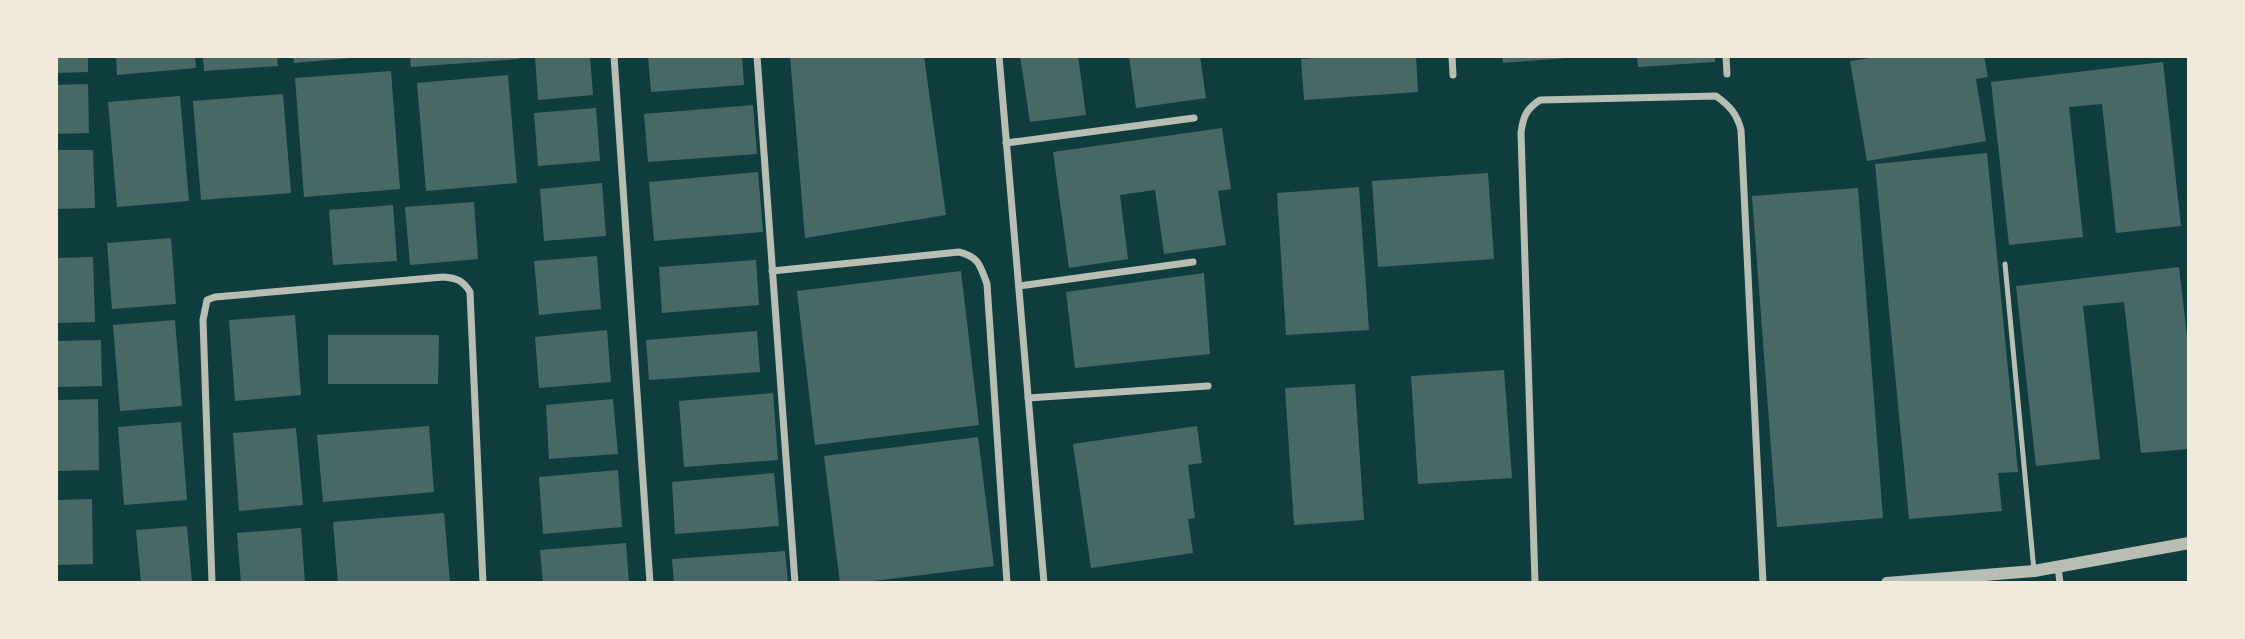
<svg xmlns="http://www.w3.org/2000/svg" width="2245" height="639" viewBox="0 0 2245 639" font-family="Mulish,sans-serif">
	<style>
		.building { fill: #486865 }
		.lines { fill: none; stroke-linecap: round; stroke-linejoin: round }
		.service { stroke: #b8beb3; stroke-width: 5 }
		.minor { stroke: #b8beb3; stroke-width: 7 }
		.tertiary { stroke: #b8beb3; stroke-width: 12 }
	</style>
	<rect width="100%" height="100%" fill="#0f3d3e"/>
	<!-- building -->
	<g class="building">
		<polygon points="56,56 88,56 88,72 56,73"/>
		<polygon points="116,56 195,56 196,68 117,75"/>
		<polygon points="203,56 277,56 278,66 204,71"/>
		<polygon points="293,56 350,56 351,58 294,63"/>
		<polygon points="410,56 518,56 519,59 411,67"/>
		<polygon points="535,56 590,56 593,95 538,100"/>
		<polygon points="648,56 742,56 744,85 651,92"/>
		<polygon points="790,56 924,56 946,215 805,238"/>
		<polygon points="1020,56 1078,56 1086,115 1030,122"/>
		<polygon points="1129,56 1200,56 1206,98 1136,108"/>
		<polygon points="1348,56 1416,56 1418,92 1304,100 1301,59"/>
		<polygon points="1502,56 1567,56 1567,58 1503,63"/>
		<polygon points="1637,56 1715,56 1715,62 1638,67"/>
		<polygon points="1883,56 1984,56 1988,77 1976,79 1986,141 1867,161 1850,61"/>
		<polygon points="2163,62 2181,226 2116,233 2102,104 2069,107 2083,237 2009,245 1991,82"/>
		<polygon points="391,71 400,189 304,197 295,78"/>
		<polygon points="508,75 517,183 426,191 417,83"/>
		<polygon points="88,84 89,133 56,134 56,85"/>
		<polygon points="283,94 291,193 201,200 193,101"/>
		<polygon points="180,96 189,201 117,207 108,102"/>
		<polygon points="753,105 757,154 648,162 644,114"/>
		<polygon points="596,108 600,161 538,166 534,113"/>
		<polygon points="1222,128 1231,189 1218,191 1226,245 1164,254 1155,190 1120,195 1128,259 1069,268 1053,152"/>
		<polygon points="56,150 93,150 95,208 56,209"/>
		<polygon points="1987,153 2018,472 1998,473 2002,511 1909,519 1875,164"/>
		<polygon points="758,172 763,232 654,241 649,182"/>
		<polygon points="1488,173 1494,259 1378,267 1372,181"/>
		<polygon points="602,183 606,236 544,241 540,189"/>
		<polygon points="1359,187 1369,330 1286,335 1277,193"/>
		<polygon points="1858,188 1883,518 1777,527 1752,196"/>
		<polygon points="474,202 478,259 410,265 405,207"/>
		<polygon points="393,205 397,261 333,265 329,210"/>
		<polygon points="171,238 176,304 112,309 107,243"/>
		<polygon points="597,256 601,309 539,315 534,261"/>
		<polygon points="93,257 95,322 56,323 56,258"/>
		<polygon points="756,260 759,305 662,313 659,267"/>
		<polygon points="2179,267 2189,353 2189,449 2141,453 2124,302 2083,306 2100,459 2036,466 2016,286"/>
		<polygon points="961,271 979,425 815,445 797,291"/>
		<polygon points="1204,273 1210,354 1075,368 1066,292"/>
		<polygon points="295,315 301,395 235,401 229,320"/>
		<polygon points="175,320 182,406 120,411 113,325"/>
		<polygon points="607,330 611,382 539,388 535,337"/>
		<polygon points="757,331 760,372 649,380 646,340"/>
		<polygon points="328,335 439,335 438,384 328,384"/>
		<polygon points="101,340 102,386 56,387 56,341"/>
		<polygon points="1504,370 1512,478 1418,484 1411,376"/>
		<polygon points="1355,384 1364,520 1294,525 1285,388"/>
		<polygon points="773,393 778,460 684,467 679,401"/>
		<polygon points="98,399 99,470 56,471 56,400"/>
		<polygon points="613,399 618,454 549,459 546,405"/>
		<polygon points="181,422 187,500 124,505 118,427"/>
		<polygon points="429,426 434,492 323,502 317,435"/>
		<polygon points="1197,426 1202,463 1188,465 1195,518 1188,519 1193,553 1091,568 1073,444"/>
		<polygon points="296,428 303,505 239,511 233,433"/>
		<polygon points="978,437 994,566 857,583 840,583 824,456"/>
		<polygon points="618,470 622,527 543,534 539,477"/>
		<polygon points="774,473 779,526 675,534 672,482"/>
		<polygon points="92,499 93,564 56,565 56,500"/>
		<polygon points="444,513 450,583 338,583 333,522"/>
		<polygon points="187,526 192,583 141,583 136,530"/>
		<polygon points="301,528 305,583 241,583 237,533"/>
		<polygon points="626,543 629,583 543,583 540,550"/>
		<polygon points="785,551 788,583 674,583 672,559"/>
	</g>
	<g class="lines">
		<!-- service -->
		<polyline class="service" points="2005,264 2034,571"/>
		<!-- minor -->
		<g class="minor">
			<polyline points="614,56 650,583"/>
			<polyline points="757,56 795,583"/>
			<polyline points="999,56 1044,583"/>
			<polyline points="1452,56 1453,75"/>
			<polyline points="1726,56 1727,74"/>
			<polyline points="1006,143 1194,118"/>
			<path d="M 772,271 L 959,252 C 979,257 980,265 987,284 L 1007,583"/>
			<polyline points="1019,286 1193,262"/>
			<polyline points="1028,398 1208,386"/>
			<polyline points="2058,566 2060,583"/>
			<path d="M 212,583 L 203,320 L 207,300 L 215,297 L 443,277 C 456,278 463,280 470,292 L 483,583"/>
			<path d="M 1535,583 L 1521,133 C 1523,117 1526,109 1540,100 L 1716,96 C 1730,106 1737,114 1741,130 L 1763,583"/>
		</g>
		<!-- tertiary -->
		<polyline class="tertiary" points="1887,583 2034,571 2189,543"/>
	</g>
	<!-- border -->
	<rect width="2245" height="639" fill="none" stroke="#f1e9da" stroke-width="116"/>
</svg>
